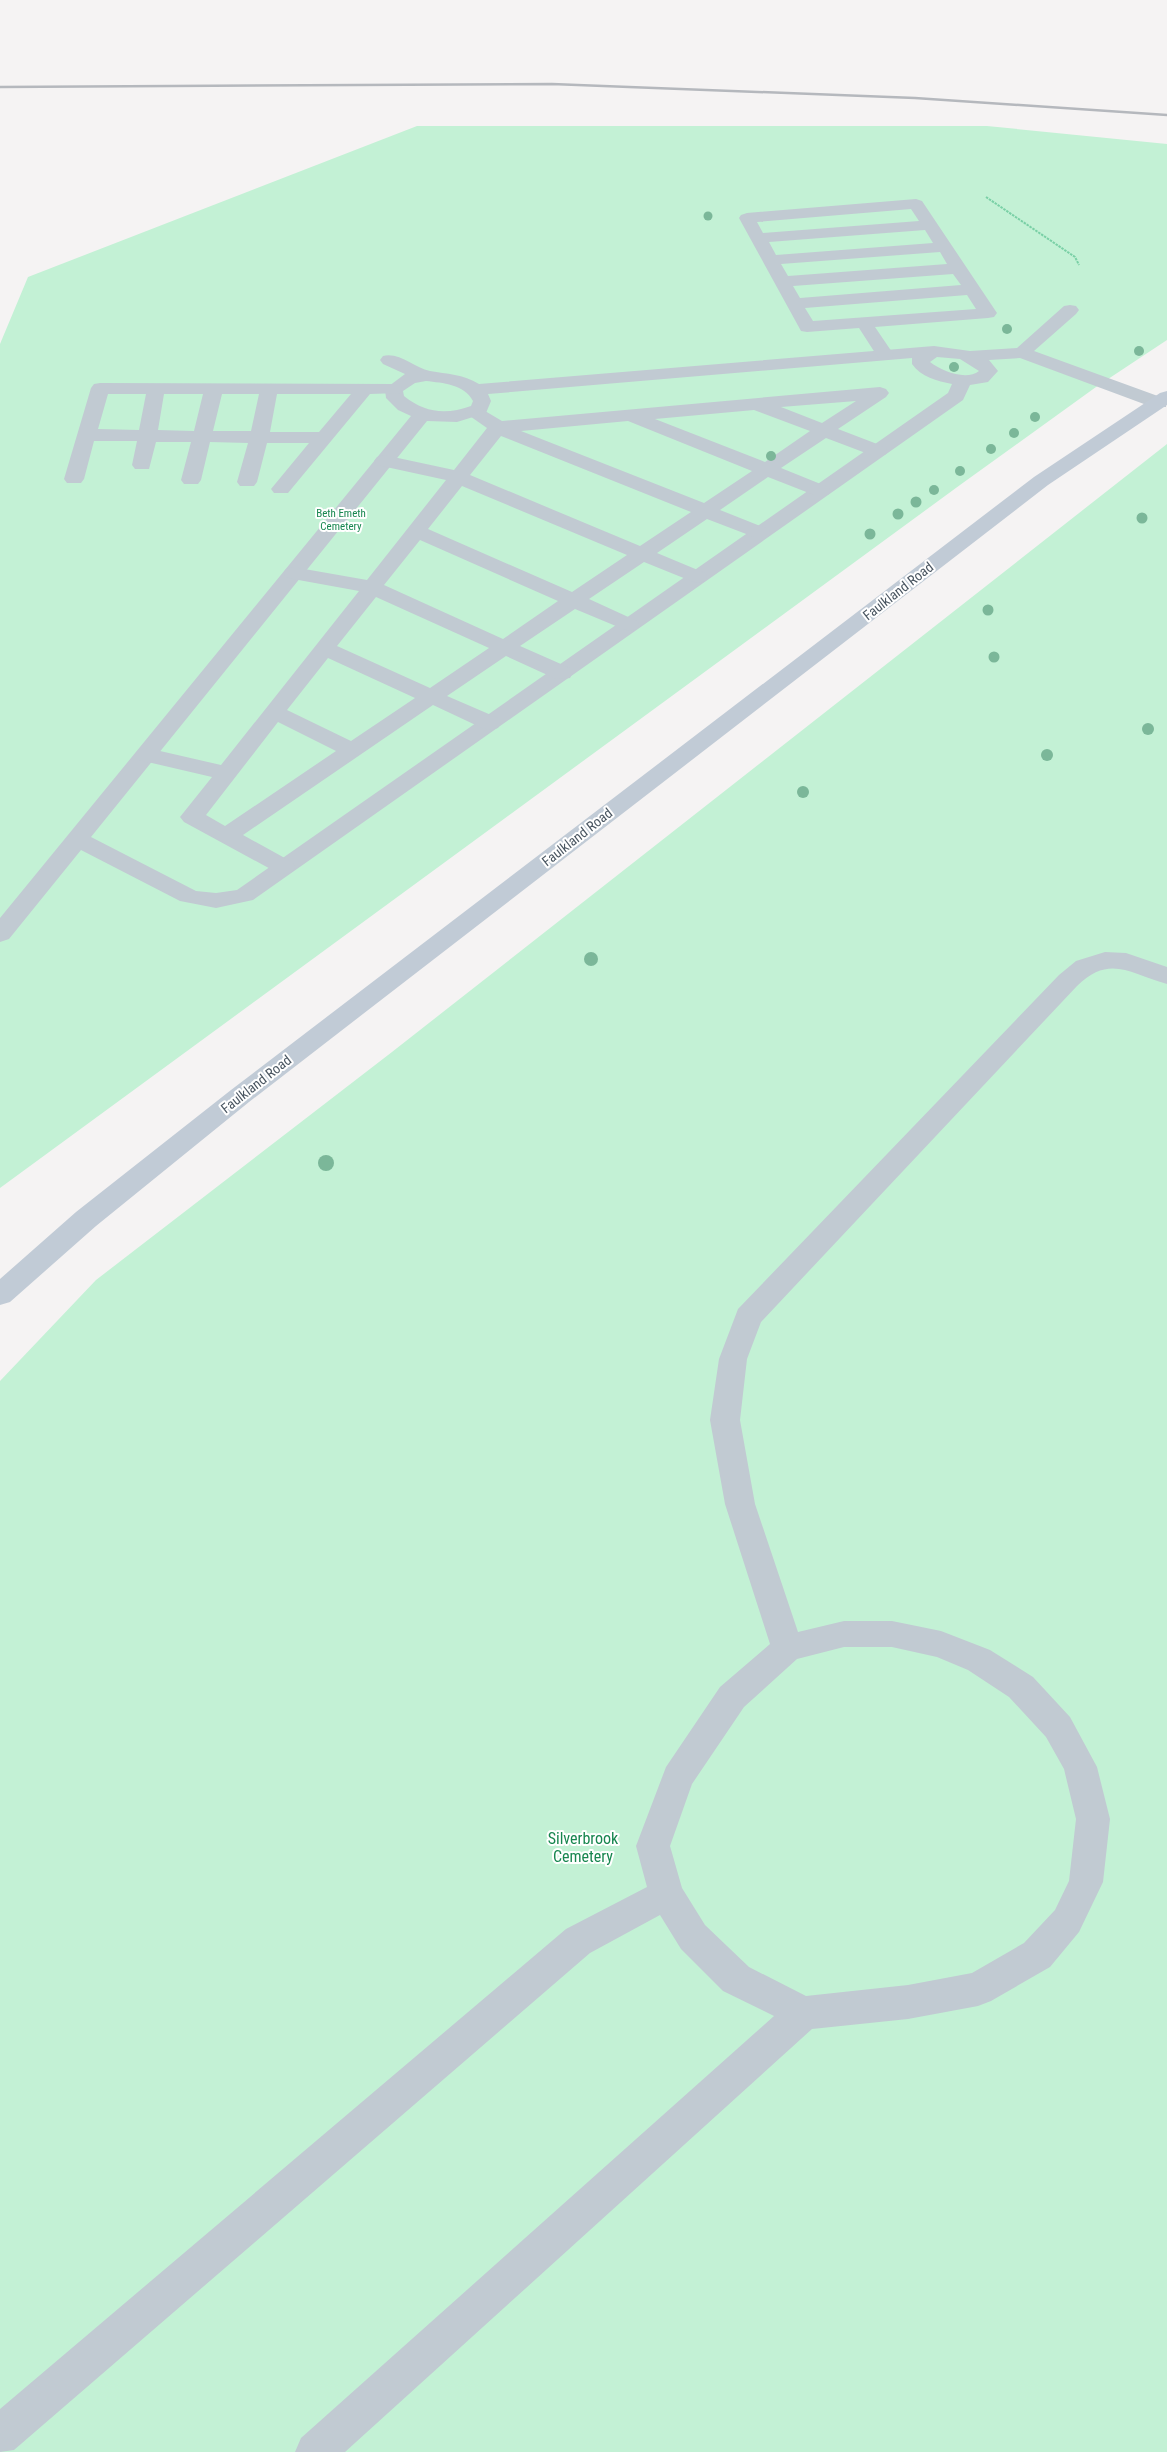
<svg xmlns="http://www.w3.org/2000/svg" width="1167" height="2452" viewBox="0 0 1167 2452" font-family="'Roboto Condensed',sans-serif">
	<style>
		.green { fill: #c3f1d5 }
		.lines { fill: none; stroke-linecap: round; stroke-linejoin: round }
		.path { stroke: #7ad0a6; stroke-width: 2; stroke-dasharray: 2.5 1; stroke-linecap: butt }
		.service { fill: #c1cad2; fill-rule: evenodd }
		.pedestrian { fill: #c1cad2; fill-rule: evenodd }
		.secondary { fill: #c1cbd6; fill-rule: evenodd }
		.rail { stroke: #b5b8bd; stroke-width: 2.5 }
		.tree { fill: #7bb799 }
		.labels { text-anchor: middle; stroke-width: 4; stroke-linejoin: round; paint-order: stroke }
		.far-park-label { font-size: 11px; fill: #17864f; stroke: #fff }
		.street-label { font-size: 14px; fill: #4a5661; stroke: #fff }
		.near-park-label { font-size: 16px; fill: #17864f; stroke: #fff }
	</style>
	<rect width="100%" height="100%" fill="#f5f3f3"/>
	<!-- green -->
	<g class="green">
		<polygon points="417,126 987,126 1167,144 1167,340 1096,387 960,485 0,1188 0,344 28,277"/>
		<polygon points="1167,444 1167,2452 0,2452 0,1381 96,1280 392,1052"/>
	</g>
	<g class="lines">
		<!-- path -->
		<polyline class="path" points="986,197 1075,257 1079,265"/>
		<!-- service -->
		<g class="service">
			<path d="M 1070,305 L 1076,306 L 1079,310 L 1076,314 L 1034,351 L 1166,399 L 1166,407 L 1152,407 L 1020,358 L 989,360 L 998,371 L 988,382 L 970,385 L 963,400 L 253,900 L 216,908 L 180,901 L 81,850 L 9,939 L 0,942 L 0,918 L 411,416 L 398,410 L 386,398 L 385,389 L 405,374 L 383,364 L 380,360 L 383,356 C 400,352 414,368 430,371 C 447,374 463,374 479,384 L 934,346 L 970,351 L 1017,348 L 1064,306 ZM 937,357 L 960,359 L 979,371 C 966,381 942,371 930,362 ZM 912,358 L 912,364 C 921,377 937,381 952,384 L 948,393 L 237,890 L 216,893 L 196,891 L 91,837 L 427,421 L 457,422 L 486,413 L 491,401 L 488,394 ZM 426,381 C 443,383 464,384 473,401 L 471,406 C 446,415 425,413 404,396 L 403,391 L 415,383 Z"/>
			<path d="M 1105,952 L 1126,953 L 1167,967 L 1167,984 C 1130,974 1110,954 1077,986 L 761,1322 L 747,1359 L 740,1420 L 755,1504 L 798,1632 L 844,1621 L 892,1621 L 941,1631 L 990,1650 L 1033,1677 L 1070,1717 L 1097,1767 L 1110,1819 L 1103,1882 L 1079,1932 L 1050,1967 L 991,2001 L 978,2006 L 908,2019 L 812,2029 L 345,2452 L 295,2452 L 301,2438 L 774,2016 L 723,1991 L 681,1949 L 660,1915 L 590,1953 L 14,2450 L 0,2452 L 0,2409 L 566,1929 L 647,1887 L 636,1846 L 666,1767 L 720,1687 L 770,1644 L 725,1504 L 710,1420 L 719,1359 L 738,1309 L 1059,975 L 1076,961 ZM 844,1647 L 892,1647 L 937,1657 L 968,1670 L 1009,1697 L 1046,1737 L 1064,1769 L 1076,1819 L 1069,1881 L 1055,1910 L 1024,1943 L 972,1973 L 908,1985 L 806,1996 L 749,1967 L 705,1925 L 682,1888 L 670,1846 L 692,1784 L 744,1707 L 797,1659 Z"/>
		</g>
		<!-- pedestrian -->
		<g class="pedestrian">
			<path d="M 916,199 L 922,201 L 997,313 L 994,317 L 988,318 L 875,327 L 894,355 L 891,359 L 879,359 L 859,328 L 807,332 L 801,331 L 739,218 L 741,215 L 747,213 ZM 911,209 L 919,221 L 763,233 L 757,222 ZM 925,230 L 933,243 L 776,255 L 769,242 ZM 940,252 L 947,264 L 788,276 L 781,264 ZM 953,274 L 961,285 L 800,298 L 793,286 ZM 967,295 L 976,309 L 813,321 L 805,308 Z"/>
			<path d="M 100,383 L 394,384 L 400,385 L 403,389 L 400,393 L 370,394 L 288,493 L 274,493 L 271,489 L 309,443 L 267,443 L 257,482 L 254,486 L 240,486 L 237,482 L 248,443 L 210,442 L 201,480 L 198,484 L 184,484 L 181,480 L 191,442 L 156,442 L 149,469 L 135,469 L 132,465 L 137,441 L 94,441 L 84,479 L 81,483 L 67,483 L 64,479 L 91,388 L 94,384 ZM 108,394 L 146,394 L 139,430 L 98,429 ZM 164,394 L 203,394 L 194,431 L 158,430 ZM 222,394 L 259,394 L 251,431 L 213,431 ZM 277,394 L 351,394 L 319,432 L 270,432 Z"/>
			<path d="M 880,387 L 886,389 L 889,393 L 886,397 L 838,429 L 885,447 L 888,451 L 885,455 L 871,455 L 826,438 L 781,468 L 828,487 L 831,491 L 828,495 L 814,495 L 768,477 L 720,510 L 768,529 L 771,533 L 768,537 L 754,537 L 707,519 L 657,553 L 705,573 L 708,577 L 705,581 L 698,583 L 691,581 L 644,562 L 589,599 L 637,621 L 640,625 L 637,629 L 630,631 L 623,629 L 575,609 L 520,646 L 570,668 L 573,673 L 570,678 L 562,679 L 554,678 L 506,656 L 447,696 L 498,718 L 501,723 L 498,728 L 490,730 L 482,728 L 433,705 L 243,835 L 292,862 L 296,867 L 292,872 L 284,874 L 276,872 L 184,822 L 180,817 L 212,777 L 139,760 L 136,755 L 139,750 L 147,748 L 221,765 L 359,591 L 293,579 L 286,577 L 283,573 L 286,569 L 293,567 L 367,580 L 446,480 L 377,465 L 374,461 L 377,457 L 384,455 L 454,470 L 487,428 L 464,412 L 466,408 L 480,408 L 502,421 ZM 856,401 L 822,423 L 781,407 ZM 754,410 L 810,431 L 765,462 L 655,419 ZM 628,421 L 752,471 L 704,503 L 521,431 ZM 501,436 L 691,512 L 640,546 L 470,475 ZM 462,486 L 627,555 L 572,592 L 428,529 ZM 420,540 L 558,601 L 503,639 L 384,585 ZM 376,597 L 489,648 L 430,688 L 337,646 ZM 328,658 L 415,698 L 351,741 L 287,710 ZM 278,722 L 336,751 L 225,826 L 206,815 Z"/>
		</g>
		<!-- secondary -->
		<polygon class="secondary" points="1167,391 1167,405 1048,485 249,1102 96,1226 10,1302 0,1305 0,1279 76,1212 231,1090 1034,477 1160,393"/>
		<!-- rail -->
		<polyline class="rail" points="0,87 552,84 915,98 1167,115"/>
	</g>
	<!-- trees -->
	<g class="tree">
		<circle cx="708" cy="216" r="4.5"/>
		<circle cx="1007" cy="329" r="5"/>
		<circle cx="1139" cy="351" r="5"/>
		<circle cx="954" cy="367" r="5"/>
		<circle cx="1035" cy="417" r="5"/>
		<circle cx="1014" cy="433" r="5"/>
		<circle cx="991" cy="449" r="5"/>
		<circle cx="771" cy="456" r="5"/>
		<circle cx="960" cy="471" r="5"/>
		<circle cx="934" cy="490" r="5"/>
		<circle cx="916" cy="502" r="5.5"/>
		<circle cx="898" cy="514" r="5.5"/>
		<circle cx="1142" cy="518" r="5.5"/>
		<circle cx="870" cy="534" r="5.5"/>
		<circle cx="988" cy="610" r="5.5"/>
		<circle cx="994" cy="657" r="5.5"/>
		<circle cx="1148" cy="729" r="6"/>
		<circle cx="1047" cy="755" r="6"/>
		<circle cx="803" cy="792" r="6"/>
		<circle cx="591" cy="959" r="7"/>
		<circle cx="326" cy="1163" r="8"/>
	</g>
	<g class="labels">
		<!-- far-park labels -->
		<g class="far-park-label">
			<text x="341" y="517">Beth Emeth<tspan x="341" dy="13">Cemetery</tspan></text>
		</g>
		<!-- street labels -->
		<g class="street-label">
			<text transform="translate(898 591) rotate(-38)" y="5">Faulkland Road</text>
			<text transform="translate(577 837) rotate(-38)" y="5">Faulkland Road</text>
			<text transform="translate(256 1084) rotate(-38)" y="5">Faulkland Road</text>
		</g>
		<!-- near-park labels -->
		<g class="near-park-label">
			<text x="583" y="1844">Silverbrook<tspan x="583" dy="18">Cemetery</tspan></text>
		</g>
	</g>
</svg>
